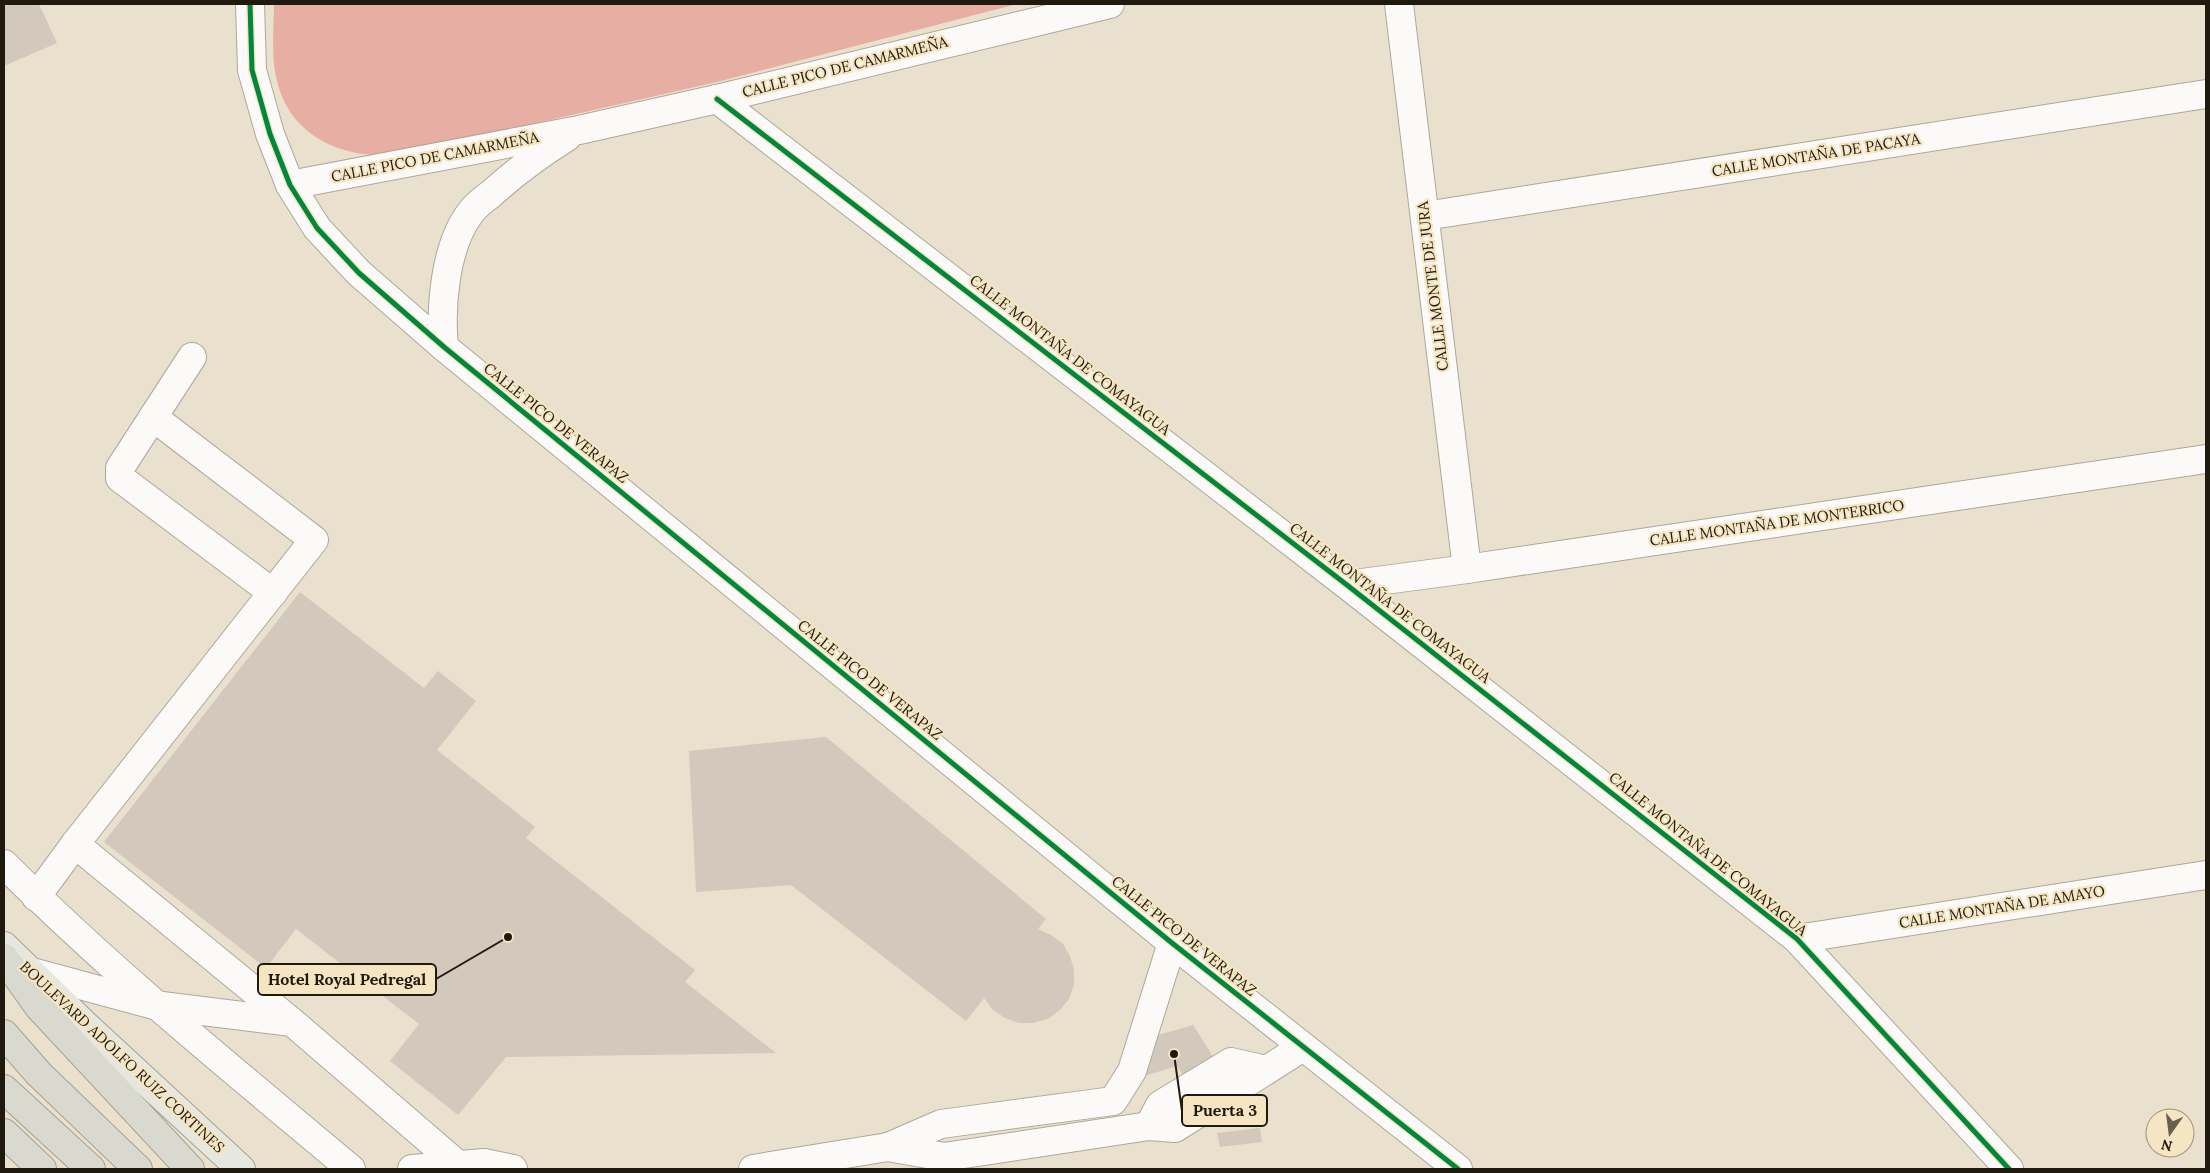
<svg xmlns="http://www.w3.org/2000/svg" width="2210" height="1173" viewBox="0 0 2210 1173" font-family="Lora,serif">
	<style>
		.forest { fill: #e7aea3 }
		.building { fill: #d2c8bb }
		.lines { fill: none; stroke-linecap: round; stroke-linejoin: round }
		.minor-casing { stroke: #aea899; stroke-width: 30 }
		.major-casing { stroke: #a4a290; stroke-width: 30 }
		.highway-casing { stroke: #a4a290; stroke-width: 30 }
		.minor { stroke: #fcfaf8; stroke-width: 28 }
		.major { stroke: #e6e7df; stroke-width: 28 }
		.highway { stroke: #d9d9cf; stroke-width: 28 }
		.cycleway-casing { stroke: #f5e5c2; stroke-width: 8 }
		.cycleway { stroke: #00873e; stroke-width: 5 }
		.labels { text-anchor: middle; stroke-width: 4.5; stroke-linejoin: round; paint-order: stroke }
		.street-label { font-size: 15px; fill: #201a0e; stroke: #f5e5c2 }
		.leader { fill: none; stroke: #201a0e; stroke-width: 2 }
		.callout-dot { fill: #201a0e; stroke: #f5e5c2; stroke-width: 2 }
		.callout { fill: #f5e5c2; stroke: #201a0e; stroke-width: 2 }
		.callout-label { font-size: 16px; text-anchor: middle; font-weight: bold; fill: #201a0e }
	</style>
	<rect width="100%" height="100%" fill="#e9e1ce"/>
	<!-- forest -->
	<path class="forest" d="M 274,4 L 1017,4 L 717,82 L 396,155 C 341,159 288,136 276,77 C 271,53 274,28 274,4 Z"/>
	<!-- building -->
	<g class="building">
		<polygon points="4,4 39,4 57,43 4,66"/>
		<polygon points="300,592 424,688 438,671 476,701 437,750 535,827 526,838 695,970 685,982 776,1053 506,1057 458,1115 390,1061 419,1024 296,929 266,968 104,842"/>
		<polygon points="826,737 1046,919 1038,929 1051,935 1063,944 1070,956 1074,970 1074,985 1069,999 1060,1010 1048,1019 1033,1023 1019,1023 1005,1018 993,1010 984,998 966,1021 791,885 696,892 689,751"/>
		<polygon points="1193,1025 1227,1078 1197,1096 1177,1066 1144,1076 1134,1042"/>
		<polygon points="1260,1128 1262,1142 1220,1147 1217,1133"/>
	</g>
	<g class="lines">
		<!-- minor casing -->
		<g class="minor-casing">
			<g id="minor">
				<polyline points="250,4 252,70 270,134 290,185 317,228 359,273 444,347 1172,943 1458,1169"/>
				<polyline points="1399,4 1467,569"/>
				<polyline points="717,99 1347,585 1797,939 2009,1169"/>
				<polyline points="290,185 579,130 717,99 1110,4"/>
				<polyline points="1425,216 2206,94"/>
				<path d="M 444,347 C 440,307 445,245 471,212 C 476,205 484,199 491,194 C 515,172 540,154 567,137"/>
				<polyline points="192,357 120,468 120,478 273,593"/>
				<polyline points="1347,585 1467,569 2206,459"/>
				<polyline points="75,844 292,1022"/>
				<path d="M 4,864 C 113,973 233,1070 351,1169"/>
				<polyline points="36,897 75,844 314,540 153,417"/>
				<polyline points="1797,939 2206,875"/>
				<polyline points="32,972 154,1005 292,1022 457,1164"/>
				<polyline points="1149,1126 1160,1105 1231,1062 1266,1070"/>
				<polyline points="888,1147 941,1124 1113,1101 1132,1071 1172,943"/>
				<polyline points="412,1169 484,1163 513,1169"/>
				<polyline points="753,1169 888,1147 944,1157 1149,1126 1175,1128 1303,1047"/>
			</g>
		</g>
		<!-- major casing -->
		<g class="major-casing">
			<polyline id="major" points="4,946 84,1024 241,1169"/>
		</g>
		<!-- highway casing -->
		<g class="highway-casing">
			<g id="highway">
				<polyline points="4,958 39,1007 190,1169"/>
				<polyline points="4,1034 39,1074 138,1169"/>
				<polyline points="4,1089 91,1169"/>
				<polyline points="4,1133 42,1169"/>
			</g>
		</g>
		<!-- minor -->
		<use href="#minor" class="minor"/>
		<!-- major -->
		<use href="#major" class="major"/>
		<!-- highway -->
		<use href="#highway" class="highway"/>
		<!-- cycleway casing -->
		<g class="cycleway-casing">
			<g id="cycleway">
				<polyline points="250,4 252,70 270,134 290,185 317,228 359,273 444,347 1172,943 1458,1169"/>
				<polyline points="717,99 1347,585 1797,939 2009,1169"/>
			</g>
		</g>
		<!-- cycleway -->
		<use href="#cycleway" class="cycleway"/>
	</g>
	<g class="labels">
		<!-- street labels -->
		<g class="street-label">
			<text transform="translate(845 67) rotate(-14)" y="5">CALLE PICO DE CAMARMEÑA</text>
			<text transform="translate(1816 155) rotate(-9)" y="5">CALLE MONTAÑA DE PACAYA</text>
			<text transform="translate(435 157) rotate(-11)" y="5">CALLE PICO DE CAMARMEÑA</text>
			<text transform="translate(1433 286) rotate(-97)" y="5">CALLE MONTE DE JURA</text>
			<text transform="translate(1070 355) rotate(38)" y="5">CALLE MONTAÑA DE COMAYAGUA</text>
			<text transform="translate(556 423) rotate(39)" y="5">CALLE PICO DE VERAPAZ</text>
			<text transform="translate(1777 523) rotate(-8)" y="5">CALLE MONTAÑA DE MONTERRICO</text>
			<text transform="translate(1390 603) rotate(38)" y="5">CALLE MONTAÑA DE COMAYAGUA</text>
			<text transform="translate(870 680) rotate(39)" y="5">CALLE PICO DE VERAPAZ</text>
			<text transform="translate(1708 854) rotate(39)" y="5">CALLE MONTAÑA DE COMAYAGUA</text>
			<text transform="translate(2002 907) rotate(-9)" y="5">CALLE MONTAÑA DE AMAYO</text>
			<text transform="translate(1184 936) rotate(39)" y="5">CALLE PICO DE VERAPAZ</text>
			<text transform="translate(122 1057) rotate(43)" y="5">BOULEVARD ADOLFO RUIZ CORTINES</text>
		</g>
	</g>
	<!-- callouts -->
	<path class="leader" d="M508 937L436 979M1174 1054L1182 1111"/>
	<g class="callout-dot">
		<circle cx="508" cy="937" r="5"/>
		<circle cx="1174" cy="1054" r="5"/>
	</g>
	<g class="callout">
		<rect x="258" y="964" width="178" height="31" rx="5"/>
		<rect x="1182" y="1095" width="85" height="31" rx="5"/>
	</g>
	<g class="callout-label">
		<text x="347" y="985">Hotel Royal Pedregal</text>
		<text x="1225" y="1116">Puerta 3</text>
	</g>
	<!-- border -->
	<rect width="2210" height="1173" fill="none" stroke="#201a0e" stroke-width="10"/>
	<!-- north arrow -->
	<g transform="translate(2170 1133) rotate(194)"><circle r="24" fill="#f5e5c2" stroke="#a0947a"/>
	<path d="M0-4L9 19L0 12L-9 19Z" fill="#666051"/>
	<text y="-8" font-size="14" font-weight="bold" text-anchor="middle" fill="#201a0e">N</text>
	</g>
</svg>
